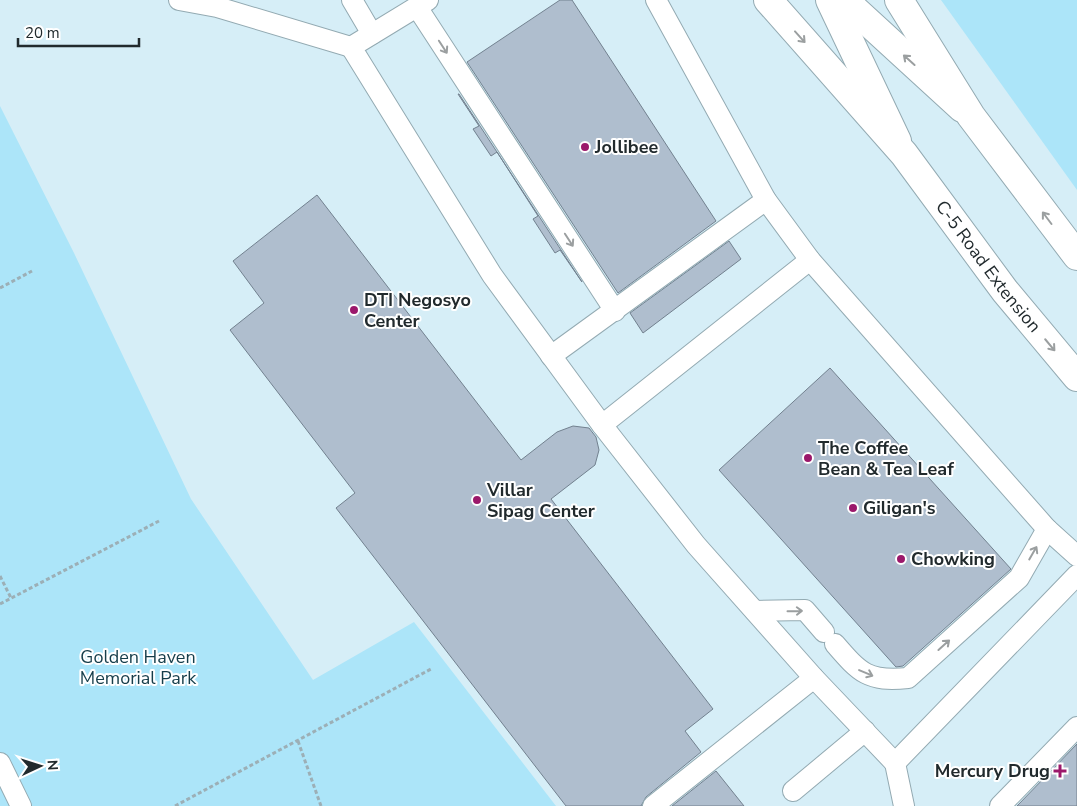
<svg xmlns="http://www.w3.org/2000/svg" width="1077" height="806" viewBox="0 0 1077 806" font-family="'Nunito Sans',sans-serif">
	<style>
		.green { fill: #ace5f9 }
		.building { fill: #afbece; stroke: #72818f }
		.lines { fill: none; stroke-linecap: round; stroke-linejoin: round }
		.service-casing { stroke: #93aab2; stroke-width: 22 }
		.secondary-casing { stroke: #93aab2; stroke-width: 30 }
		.primary-casing { stroke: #93aab2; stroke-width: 30 }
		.path { stroke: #9cafb6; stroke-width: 3; stroke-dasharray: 4 2.5; stroke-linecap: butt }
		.service { stroke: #fff; stroke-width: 20 }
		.secondary { stroke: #fff; stroke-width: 28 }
		.primary { stroke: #fff; stroke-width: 28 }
		.oneway { stroke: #9b9fa0 }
		.poi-dot { fill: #9b186b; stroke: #fff; stroke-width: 2 }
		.labels { text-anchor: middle; stroke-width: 4; stroke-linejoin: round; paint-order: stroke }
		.poi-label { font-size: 18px; font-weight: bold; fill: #212a2d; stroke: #fff; text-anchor: start }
		.street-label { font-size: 18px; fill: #212a2d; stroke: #fff }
		.park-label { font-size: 18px; fill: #153d4a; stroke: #fff }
	</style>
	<rect width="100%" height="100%" fill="#d6eef7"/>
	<!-- green -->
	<g class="green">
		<polygon points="941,0 1077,0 1077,190"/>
		<polygon points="0,106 74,253 191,499 313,680 414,622 556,806 0,806"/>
	</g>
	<!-- building -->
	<g class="building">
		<polygon points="560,0 572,0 716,221 618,293 467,62"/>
		<polygon points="458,94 459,94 582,282 560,250 555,253 533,219 538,216 497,152 491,156 473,129 479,126"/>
		<polygon points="317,195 521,460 557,432 573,426 589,428 596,437 599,450 595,465 551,499 713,709 685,731 701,752 646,797 641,806 566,806 336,508 355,493 230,330 264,303 233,261"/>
		<polygon points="729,241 741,259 643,333 630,313"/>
		<polygon points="830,368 1011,569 903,666 896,667 719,470"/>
		<polygon points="1077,744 1077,806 1017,806"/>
		<polygon points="716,771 744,806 672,806"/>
	</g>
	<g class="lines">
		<!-- service casing -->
		<g class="service-casing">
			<g id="service">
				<polyline points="179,0 217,7 351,47"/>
				<polyline points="352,0 372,34"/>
				<polyline points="428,0 351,47 492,275 602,425 696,545 814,678 895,763 1077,575"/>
				<polyline points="656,0 766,200 810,260 1047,529 1077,556"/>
				<polyline points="417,7 615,311"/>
				<polyline points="551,356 766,200"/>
				<polyline points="602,425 810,260"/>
				<polyline points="755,611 805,610 824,632"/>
				<path d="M 835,644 C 860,673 868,682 908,678 L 1019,578 L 1047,529"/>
				<polyline points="0,763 21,806"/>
				<polyline points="895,763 904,806"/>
				<polyline points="793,791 865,731"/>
				<polyline points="653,806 814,678"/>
				<polyline points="1000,806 1077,727"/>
			</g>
		</g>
		<!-- secondary casing -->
		<g class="secondary-casing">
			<g id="secondary">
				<polyline points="830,0 897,141"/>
				<polyline points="844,0 962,108"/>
			</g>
		</g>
		<!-- primary casing -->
		<g class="primary-casing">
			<g id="primary">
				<path id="s1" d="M 768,0 L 904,154 L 1005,291 L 1077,377"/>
				<polyline points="899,0 971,116 1077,256"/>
			</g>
		</g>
		<!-- path -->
		<g class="path">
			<polyline points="0,288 32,271"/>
			<polyline points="0,576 11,598"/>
			<polyline points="0,604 159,521"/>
			<polyline points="298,741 321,806"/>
			<polyline points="175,806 431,669"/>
		</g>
		<!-- service -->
		<use href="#service" class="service"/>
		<!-- secondary -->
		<use href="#secondary" class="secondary"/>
		<!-- primary -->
		<use href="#primary" class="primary"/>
	</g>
	<!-- one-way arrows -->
	<defs><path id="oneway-shaft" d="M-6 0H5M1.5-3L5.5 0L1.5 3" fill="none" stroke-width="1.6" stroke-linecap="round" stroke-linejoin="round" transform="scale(1.25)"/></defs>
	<g class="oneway">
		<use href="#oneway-shaft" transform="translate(800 37) rotate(48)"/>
		<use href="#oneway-shaft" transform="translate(443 47) rotate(57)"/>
		<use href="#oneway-shaft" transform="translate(909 60) rotate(-138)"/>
		<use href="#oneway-shaft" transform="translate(1047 218) rotate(-127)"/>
		<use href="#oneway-shaft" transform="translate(569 240) rotate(57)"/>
		<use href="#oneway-shaft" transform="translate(1050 345) rotate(50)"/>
		<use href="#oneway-shaft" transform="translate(1033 553) rotate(-60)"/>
		<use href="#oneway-shaft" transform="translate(795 611) rotate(-1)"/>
		<use href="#oneway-shaft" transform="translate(944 645) rotate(-42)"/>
		<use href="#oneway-shaft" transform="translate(866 673) rotate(23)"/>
	</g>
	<!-- markers -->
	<g class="poi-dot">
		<circle cx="585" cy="147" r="5"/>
		<circle cx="354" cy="310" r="5"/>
		<circle cx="808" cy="458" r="5"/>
		<circle cx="477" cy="500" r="5"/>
		<circle cx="853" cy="508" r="5"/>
		<circle cx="901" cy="559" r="5"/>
		<path d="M1057.5 763.5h5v5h5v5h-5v5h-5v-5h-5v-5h5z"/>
	</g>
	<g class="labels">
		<!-- poi labels -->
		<g class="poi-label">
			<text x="595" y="153">Jollibee</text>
			<text x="364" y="306">DTI Negosyo<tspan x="364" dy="21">Center</tspan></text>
			<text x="818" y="454">The Coffee<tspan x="818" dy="21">Bean &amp; Tea Leaf</tspan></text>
			<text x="487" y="496">Villar<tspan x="487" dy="21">Sipag Center</tspan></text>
			<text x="863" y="514">Giligan's</text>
			<text x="911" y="565">Chowking</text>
			<text x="1050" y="777" text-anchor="end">Mercury Drug</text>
		</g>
		<!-- street labels -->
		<g class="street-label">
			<text dy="6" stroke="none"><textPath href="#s1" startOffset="346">C-5 Road Extension</textPath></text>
		</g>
		<!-- park labels -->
		<g class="park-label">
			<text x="138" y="663">Golden Haven<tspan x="138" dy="21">Memorial Park</tspan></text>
		</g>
	</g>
	<!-- north arrow -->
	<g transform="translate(40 766) rotate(86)" stroke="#ffffff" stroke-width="4" paint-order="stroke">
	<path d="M0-4L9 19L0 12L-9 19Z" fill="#212a2d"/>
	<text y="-8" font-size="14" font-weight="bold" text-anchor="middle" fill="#212a2d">N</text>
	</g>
	<!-- scale -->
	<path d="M18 38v8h121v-8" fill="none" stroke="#212a2d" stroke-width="2.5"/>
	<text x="25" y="38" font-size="15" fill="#212a2d" stroke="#ffffff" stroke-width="4" paint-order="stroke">20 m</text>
</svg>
